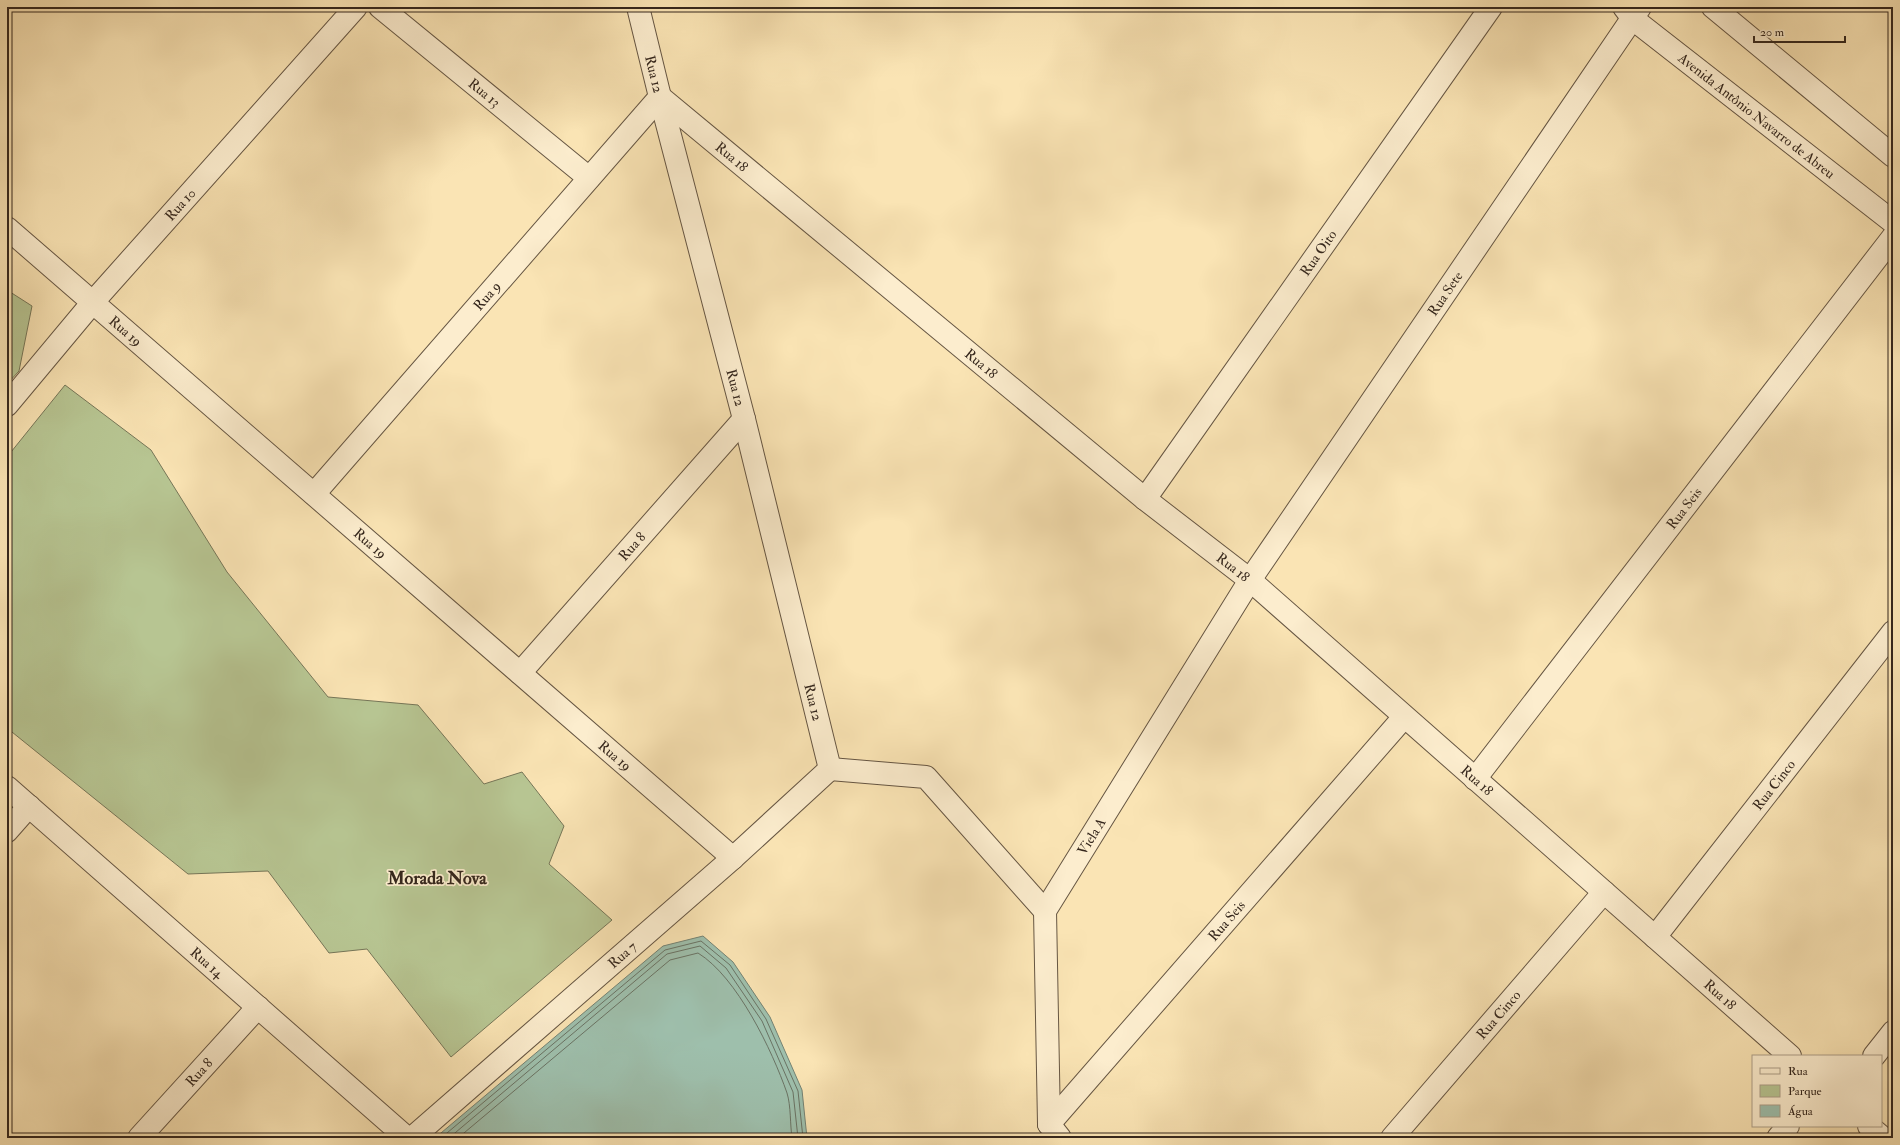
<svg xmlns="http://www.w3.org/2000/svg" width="1900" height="1145" viewBox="0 0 1900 1145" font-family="'IM FELL Double Pica',serif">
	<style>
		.green { fill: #b7c592; stroke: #767658 }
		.water { fill: #9ebfac; stroke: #748273 }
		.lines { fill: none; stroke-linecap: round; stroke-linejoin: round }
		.shore { stroke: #6a7364; stroke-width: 1 }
		.minor-casing { stroke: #665643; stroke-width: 24 }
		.minor { stroke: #fcedce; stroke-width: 22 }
		.labels { text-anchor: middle; stroke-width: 3.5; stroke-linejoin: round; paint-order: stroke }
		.street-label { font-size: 14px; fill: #35271d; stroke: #fcedce }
		.district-label { font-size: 18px; font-weight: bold; fill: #35271d; stroke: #fcedce }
	</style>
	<rect width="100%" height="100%" fill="#fae4b4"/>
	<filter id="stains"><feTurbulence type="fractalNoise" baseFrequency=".005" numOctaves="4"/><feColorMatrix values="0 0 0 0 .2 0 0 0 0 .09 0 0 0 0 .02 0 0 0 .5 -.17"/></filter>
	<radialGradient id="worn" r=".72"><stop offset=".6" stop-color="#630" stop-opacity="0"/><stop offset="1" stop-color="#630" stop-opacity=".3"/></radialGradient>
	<!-- green -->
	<g class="green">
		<polygon points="7,290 32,306 19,371 7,384"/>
		<polygon points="65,385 151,450 227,572 328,697 418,705 484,784 522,772 564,826 549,864 612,920 451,1057 367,949 329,953 268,871 188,874 7,728 7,457"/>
	</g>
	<!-- water -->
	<polygon class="water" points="703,936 733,962 770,1017 802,1090 807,1138 435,1138 663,946"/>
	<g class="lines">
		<!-- shore -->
		<g class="shore">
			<polyline points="441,1138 665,950 701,941 730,965 766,1019 798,1091 803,1138"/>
			<polyline points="449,1138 667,954 700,946 726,968 762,1021 793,1092 798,1138"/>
			<path d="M 458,1138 L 670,960 L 698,953 C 737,977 772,1050 787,1093 C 791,1106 790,1124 792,1138"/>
		</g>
		<!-- minor casing -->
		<g class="minor-casing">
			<g id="minor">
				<path id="s1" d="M 380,7 L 589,178"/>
				<path id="s2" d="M 638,7 L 660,97 L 744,419 L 830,769"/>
				<path id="s3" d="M 1624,7 L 1633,19 L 1893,222"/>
				<polyline points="1713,7 1893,156"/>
				<path id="s4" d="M 7,228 L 733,858"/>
				<path id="s5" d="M 7,405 L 93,302 L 356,7"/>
				<path id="s6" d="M 314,494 L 660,97 L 1145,499 L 1250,580 L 1790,1056"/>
				<path id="s7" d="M 1145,499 L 1491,7"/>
				<path id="s8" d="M 520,673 L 744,419"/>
				<polyline points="830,769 926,777 1045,911"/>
				<path id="s9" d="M 1475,779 L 1893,237"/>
				<path id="s10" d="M 7,787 L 407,1138"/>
				<polyline points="7,831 29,806"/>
				<path id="s11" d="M 1655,937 L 1893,632"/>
				<polyline points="1874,1056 1893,1032"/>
				<path id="s12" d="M 1049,1124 L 1045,911 L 1250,580 L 1640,7"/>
				<path id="s13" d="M 1049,1124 L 1404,717"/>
				<polyline points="1049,1124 1060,1138"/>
				<polyline points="1869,1126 1883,1138"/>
				<path id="s14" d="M 139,1138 L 258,1007"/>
				<path id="s15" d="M 412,1138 L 733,858 L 830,769"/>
				<path id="s16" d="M 1392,1138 L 1604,892"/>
				<polyline points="1778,1138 1788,1126"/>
			</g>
		</g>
		<!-- minor -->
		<use href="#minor" class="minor"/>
	</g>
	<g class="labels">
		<!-- street labels -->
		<g class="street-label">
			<text dy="5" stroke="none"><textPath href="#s2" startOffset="69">Rua 12</textPath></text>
			<text dy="5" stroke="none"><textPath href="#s1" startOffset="135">Rua 13</textPath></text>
			<text dy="5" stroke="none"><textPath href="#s3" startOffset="172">Avenida Antônio Navarro de Abreu</textPath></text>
			<text dy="5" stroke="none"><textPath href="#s6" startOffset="620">Rua 18</textPath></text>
			<text dy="5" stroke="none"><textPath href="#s5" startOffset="265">Rua 10</textPath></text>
			<text dy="5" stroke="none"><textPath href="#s7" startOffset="301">Rua Oito</textPath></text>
			<text dy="5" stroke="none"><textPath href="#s12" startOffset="949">Rua Sete</textPath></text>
			<text dy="5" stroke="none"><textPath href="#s6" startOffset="263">Rua 9</textPath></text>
			<text dy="5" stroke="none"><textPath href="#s4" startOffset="157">Rua 19</textPath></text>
			<text dy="5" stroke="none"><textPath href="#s6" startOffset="944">Rua 18</textPath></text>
			<text dy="5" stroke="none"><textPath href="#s2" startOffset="393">Rua 12</textPath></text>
			<text dy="5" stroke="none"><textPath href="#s9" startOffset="342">Rua Seis</textPath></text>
			<text dy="5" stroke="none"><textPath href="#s4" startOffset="481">Rua 19</textPath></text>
			<text dy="5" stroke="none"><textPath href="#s8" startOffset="169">Rua 8</textPath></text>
			<text dy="5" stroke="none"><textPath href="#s6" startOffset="1268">Rua 18</textPath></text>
			<text dy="5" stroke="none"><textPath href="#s2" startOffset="717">Rua 12</textPath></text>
			<text dy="5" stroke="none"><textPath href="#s4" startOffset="805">Rua 19</textPath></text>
			<text dy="5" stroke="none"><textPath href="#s6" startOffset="1592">Rua 18</textPath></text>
			<text dy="5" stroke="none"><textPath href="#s11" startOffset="193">Rua Cinco</textPath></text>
			<text dy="5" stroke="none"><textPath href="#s12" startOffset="301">Viela A</textPath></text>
			<text dy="5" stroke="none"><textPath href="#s13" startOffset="270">Rua Seis</textPath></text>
			<text dy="5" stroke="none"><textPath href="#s15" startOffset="279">Rua 7</textPath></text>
			<text dy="5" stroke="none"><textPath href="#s10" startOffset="266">Rua 14</textPath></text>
			<text dy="5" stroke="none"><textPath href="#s6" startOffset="1916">Rua 18</textPath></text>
			<text dy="5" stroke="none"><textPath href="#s16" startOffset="163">Rua Cinco</textPath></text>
			<text dy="5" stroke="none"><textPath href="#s14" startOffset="89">Rua 8</textPath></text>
		</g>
		<!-- district labels -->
		<g class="district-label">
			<text x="437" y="884">Morada Nova</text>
		</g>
	</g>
	<!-- margin -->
	<rect width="1900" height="1145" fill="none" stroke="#fae4b4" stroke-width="24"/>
	<rect x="8" y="8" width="1884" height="1129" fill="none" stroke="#35271d" stroke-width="2"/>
	<rect x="12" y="12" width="1876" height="1121" fill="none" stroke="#35271d"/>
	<!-- legend -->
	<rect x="1752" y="1055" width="130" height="72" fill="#fcedce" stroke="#ac9e87"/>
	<rect x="1760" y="1068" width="20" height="6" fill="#fcedce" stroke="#ac9e87"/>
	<text x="1788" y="1075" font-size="12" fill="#35271d">Rua</text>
	<rect x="1760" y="1085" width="20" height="12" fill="#b7c592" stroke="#ac9e87"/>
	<text x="1788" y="1095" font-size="12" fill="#35271d">Parque</text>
	<rect x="1760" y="1105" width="20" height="12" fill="#9ebfac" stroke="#ac9e87"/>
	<text x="1788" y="1115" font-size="12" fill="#35271d">Água</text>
	<!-- scale -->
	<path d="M1754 36v6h91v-6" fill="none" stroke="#35271d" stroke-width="2"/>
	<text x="1760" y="36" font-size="12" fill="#35271d" stroke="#fcedce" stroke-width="3" paint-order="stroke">20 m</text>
	<rect width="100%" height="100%" filter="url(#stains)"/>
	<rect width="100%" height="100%" fill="url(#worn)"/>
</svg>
